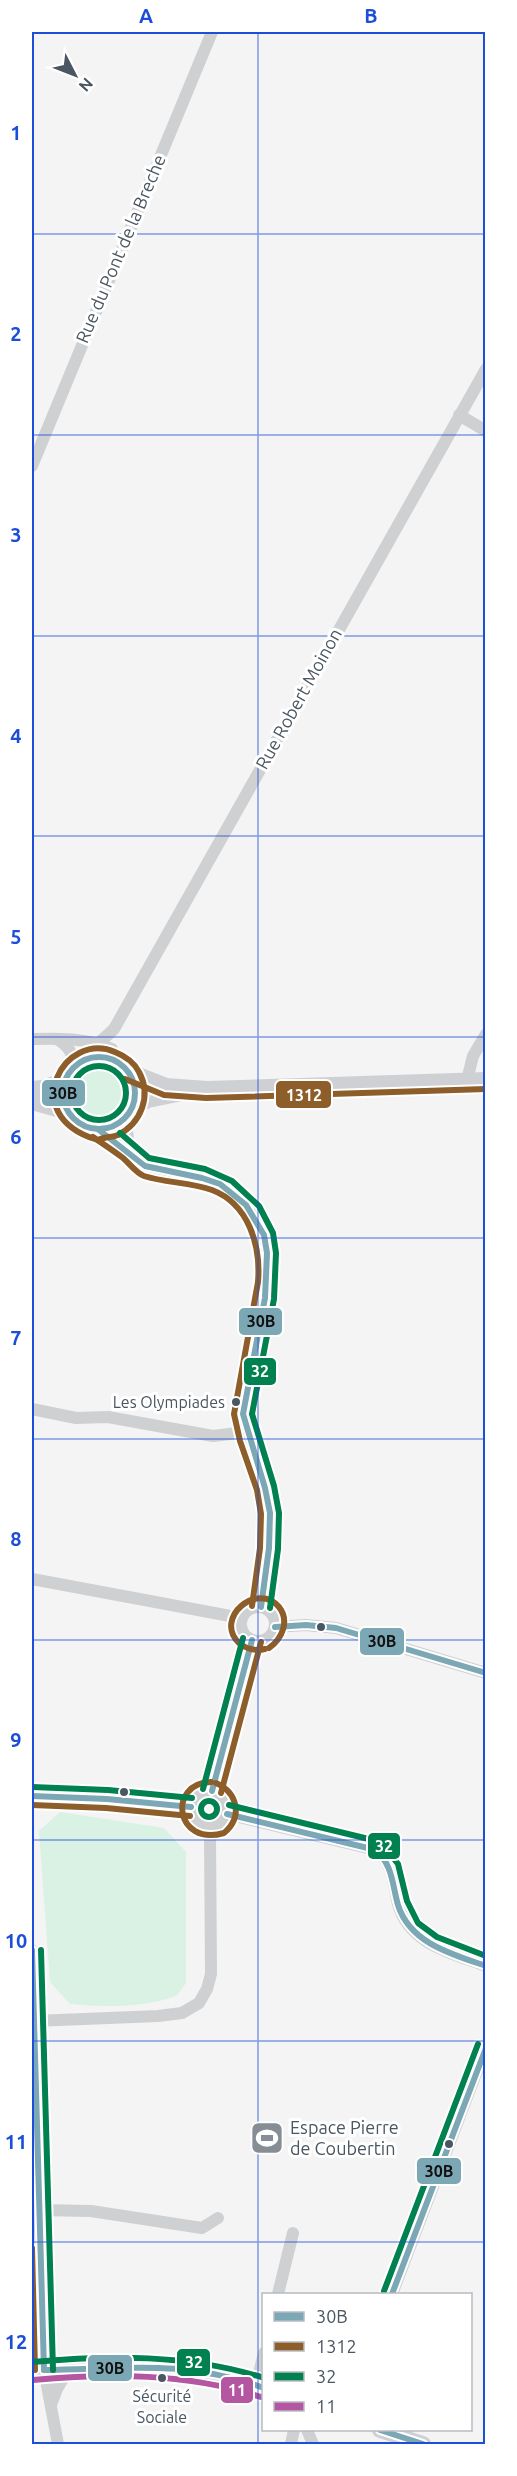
<svg xmlns="http://www.w3.org/2000/svg" width="517" height="2476" viewBox="0 0 517 2476" font-family="Ubuntu,sans-serif">
	<style>
		.green { fill: #d9f2e3 }
		.lines { fill: none; stroke-linecap: round; stroke-linejoin: round }
		.street { stroke: #ced0d2; stroke-width: 12 }
		.secondary { stroke: #ced0d4; stroke-width: 16 }
		.bus-1-casing { stroke: #fff; stroke-width: 10 }
		.bus-2-casing { stroke: #fff; stroke-width: 10 }
		.bus-3-casing { stroke: #fff; stroke-width: 10 }
		.bus-4-casing { stroke: #fff; stroke-width: 10 }
		.bus-1 { stroke: #7ca8b5; stroke-width: 6 }
		.bus-2 { stroke: #8d5e2a; stroke-width: 6 }
		.bus-3 { stroke: #00814f; stroke-width: 6 }
		.bus-4 { stroke: #b456a1; stroke-width: 6 }
		.grid { fill: none; stroke: #1d4ed8; stroke-width: 1.5; stroke-opacity: 0.55 }
		.bus-dot { fill: #4a5661; stroke: #fff; stroke-width: 2 }
		.labels { text-anchor: middle; stroke-width: 6; stroke-linejoin: round; paint-order: stroke }
		.bus-label { font-size: 16px; fill: #4a5661; stroke: #fff; text-anchor: end }
		.street-label { font-size: 18px; fill: #4a5661; stroke: #fff }
		.poi-label { font-size: 18px; fill: #4a5661; stroke: #fff; text-anchor: start }
		.line-badge { stroke: #fff; stroke-width: 2 }
		.badge-label { font-size: 16px; text-anchor: middle; font-weight: bold; fill: #fff }
		.pale-badge-label { font-size: 16px; text-anchor: middle; font-weight: bold; fill: #111 }
		.neatline { fill: none; stroke: #1d4ed8; stroke-width: 2 }
		.grid-label { font-size: 20px; text-anchor: middle; font-weight: bold; fill: #1d4ed8 }
	</style>
	<rect width="100%" height="100%" fill="#f4f4f4"/>
	<!-- green -->
	<g class="green">
		<circle cx="98" cy="1092" r="30"/>
		<path d="M 60,1812 L 164,1828 L 186,1852 L 186,1983 C 182,1988 179,1995 173,1997 C 142,2008 102,2007 70,2004 L 50,1982 L 39,1831 Z"/>
	</g>
	<g class="lines">
		<!-- street -->
		<g class="street">
			<polyline points="459,415 486,431"/>
			<polyline points="32,466 212,32"/>
			<path d="M 32,1039 C 58,1038 87,1038 112,1049"/>
			<path d="M 57,1039 C 69,1046 73,1054 75,1067"/>
			<polyline points="86,1060 99,1043 114,1029 486,369"/>
			<polyline points="467,1080 473,1056 486,1034"/>
			<polyline points="126,1118 129,1151"/>
			<path d="M 98,1130 L 129,1151 L 146,1167 L 216,1182 L 238,1196 L 253,1214 L 263,1234 L 269,1260 L 267,1283 L 243,1414 C 248,1448 267,1479 270,1513 C 273,1544 264,1577 261,1607"/>
			<polyline points="32,1409 76,1418 108,1417 213,1436 246,1432"/>
			<polyline points="32,1579 241,1618"/>
			<circle cx="258" cy="1624" r="17"/>
			<polyline points="275,1627 306,1625 336,1628 486,1673"/>
			<circle cx="209" cy="1809" r="18"/>
			<polyline points="212,1791 252,1640"/>
			<polyline points="32,1796 107,1799 191,1807"/>
			<path d="M 227,1814 L 376,1850 C 394,1865 393,1883 398,1904 C 409,1944 451,1953 486,1966"/>
			<polyline points="32,1950 44,2370 58,2444"/>
			<polyline points="34,2021 158,2016 182,2013 199,2003 207,1989 211,1974 210,1835 208,1827"/>
			<polyline points="38,2210 91,2211 202,2228 218,2218"/>
			<polyline points="278,2294 293,2233"/>
			<polyline points="392,2294 486,2047"/>
			<polyline points="256,2385 264,2353"/>
			<polyline points="51,2405 57,2389 68,2370"/>
			<polyline points="307,2430 313,2444"/>
			<polyline points="291,2444 294,2430"/>
		</g>
		<!-- secondary -->
		<g class="secondary">
			<circle cx="99" cy="1094" r="36"/>
			<polyline points="128,1071 166,1086 207,1089 486,1080"/>
			<polyline points="32,1089 42,1088 66,1080"/>
			<polyline points="32,1102 68,1112"/>
			<polyline points="133,1108 148,1100 182,1093"/>
			<path d="M 32,2371 C 50,2369 68,2370 87,2369 C 152,2366 201,2365 264,2388"/>
			<polyline points="380,2430 423,2444"/>
		</g>
		<!-- bus-1 casing -->
		<g class="bus-1-casing">
			<g id="bus-1">
				<circle cx="99" cy="1093" r="36"/>
				<polyline points="99,1130 145,1166 202,1178 220,1184 246,1205 264,1235 267,1253 265,1298 243,1414 265,1488 270,1513 269,1548 261,1607"/>
				<polyline points="275,1627 306,1625 336,1628 486,1673"/>
				<polyline points="212,1791 252,1640"/>
				<polyline points="32,1796 107,1799 191,1807"/>
				<path d="M 227,1814 L 376,1850 C 393,1866 392,1884 398,1905 C 410,1943 451,1954 486,1966"/>
				<polyline points="32,1950 44,2370"/>
				<polyline points="392,2294 486,2048"/>
				<path d="M 44,2370 C 126,2369 183,2359 264,2388"/>
				<polyline points="380,2430 423,2444"/>
			</g>
		</g>
		<!-- bus-2 casing -->
		<g class="bus-2-casing">
			<g id="bus-2">
				<polyline points="125,1079 164,1095 206,1098 486,1089"/>
				<path d="M 93,1137 C 103,1144 114,1151 123,1158 C 130,1164 136,1173 144,1176 C 166,1183 190,1182 212,1190 C 249,1204 261,1246 258,1282 L 234,1414 L 240,1441 L 257,1490 L 261,1514 L 260,1548 L 252,1606"/>
				<path d="M 95,1139 C 17,1114 65,1030 115,1052 C 125,1056 134,1062 139,1072 C 152,1096 141,1123 118,1135 C 113,1137 106,1137 100,1139"/>
				<path d="M 265,1649 C 256,1651 246,1649 239,1643 C 213,1618 258,1581 279,1607 C 290,1621 282,1639 269,1648"/>
				<path d="M 211,1782 C 167,1783 175,1847 224,1833 C 243,1817 238,1793 216,1783"/>
				<polyline points="221,1793 261,1642"/>
				<polyline points="32,1805 106,1808 190,1816"/>
				<polyline points="32,2248 35,2370"/>
			</g>
		</g>
		<!-- bus-3 casing -->
		<g class="bus-3-casing">
			<g id="bus-3">
				<circle cx="99" cy="1093" r="27"/>
				<polyline points="120,1133 149,1158 205,1169 232,1181 259,1206 273,1233 276,1253 274,1299 252,1414 274,1486 279,1513 278,1549 270,1608"/>
				<polyline points="32,1787 108,1790 192,1798"/>
				<polyline points="203,1789 243,1638"/>
				<circle cx="209" cy="1809" r="8"/>
				<polyline points="229,1805 381,1842 398,1864 407,1901 418,1923 437,1937 486,1956"/>
				<polyline points="41,1950 53,2370"/>
				<polyline points="384,2291 478,2044"/>
				<path d="M 32,2362 C 109,2355 189,2354 264,2378"/>
			</g>
		</g>
		<!-- bus-4 casing -->
		<g class="bus-4-casing">
			<path id="bus-4" d="M 33,2380 C 109,2373 188,2373 261,2397"/>
		</g>
		<!-- bus-1 -->
		<use href="#bus-1" class="bus-1"/>
		<!-- bus-2 -->
		<use href="#bus-2" class="bus-2"/>
		<!-- bus-3 -->
		<use href="#bus-3" class="bus-3"/>
		<!-- bus-4 -->
		<use href="#bus-4" class="bus-4"/>
	</g>
	<!-- grid -->
	<path class="grid" d="M 258,32 L 258,2444M 32,234 L 486,234M 32,435 L 486,435M 32,636 L 486,636M 32,836 L 486,836M 32,1037 L 486,1037M 32,1238 L 486,1238M 32,1439 L 486,1439M 32,1640 L 486,1640M 32,1840 L 486,1840M 32,2041 L 486,2041M 32,2242 L 486,2242"/>
	<!-- icons -->
	<defs>
		<g id="stadium-square" transform="scale(1.725)"><rect x="-9" y="-9" width="18" height="18" rx="4" fill="#868d94" stroke="#fff"/><path d="M0-5a6.5 5 0 1 0 0 10a6.5 5 0 1 0 0-10ZM-3.5-1.8h7v3.6h-7Z" fill="#fff"/></g>
	</defs>
	<g fill-rule="evenodd">
		<use href="#stadium-square" x="267" y="2138"/>
	</g>
	<!-- markers -->
	<g class="bus-dot">
		<circle cx="236" cy="1402" r="5"/>
		<circle cx="321" cy="1627" r="5"/>
		<circle cx="124" cy="1792" r="5"/>
		<circle cx="449" cy="2144" r="5"/>
		<circle cx="162" cy="2378" r="5"/>
	</g>
	<g class="labels">
		<!-- bus labels -->
		<g class="bus-label">
			<text x="225" y="1408">Les Olympiades</text>
			<text x="162" y="2402" text-anchor="middle">Sécurité<tspan x="162" dy="21">Sociale</tspan></text>
		</g>
		<!-- street labels -->
		<g class="street-label">
			<text transform="translate(121 249) rotate(-67)" y="6">Rue du Pont de la Breche</text>
			<text transform="translate(299 699) rotate(-61)" y="6">Rue Robert Moinon</text>
		</g>
		<!-- poi labels -->
		<g class="poi-label">
			<text x="290" y="2134">Espace Pierre<tspan x="290" dy="21">de Coubertin</tspan></text>
		</g>
	</g>
	<g class="line-badge">
		<rect x="41" y="1079" width="45" height="28" rx="6" fill="#7ca8b5"/>
		<rect x="275" y="1080" width="57" height="29" rx="6" fill="#8d5e2a"/>
		<rect x="238" y="1307" width="45" height="29" rx="6" fill="#7ca8b5"/>
		<rect x="243" y="1357" width="34" height="29" rx="6" fill="#00814f"/>
		<rect x="359" y="1627" width="46" height="29" rx="6" fill="#7ca8b5"/>
		<rect x="367" y="1832" width="34" height="28" rx="6" fill="#00814f"/>
		<rect x="416" y="2157" width="46" height="28" rx="6" fill="#7ca8b5"/>
		<rect x="176" y="2348" width="35" height="29" rx="6" fill="#00814f"/>
		<rect x="87" y="2354" width="46" height="28" rx="6" fill="#7ca8b5"/>
		<rect x="220" y="2376" width="34" height="28" rx="6" fill="#b456a1"/>
	</g>
	<g class="badge-label">
		<text x="304" y="1101">1312</text>
		<text x="260" y="1377">32</text>
		<text x="384" y="1852">32</text>
		<text x="194" y="2368">32</text>
		<text x="237" y="2396">11</text>
	</g>
	<g class="pale-badge-label">
		<text x="63" y="1099">30B</text>
		<text x="261" y="1327">30B</text>
		<text x="382" y="1647">30B</text>
		<text x="439" y="2177">30B</text>
		<text x="110" y="2374">30B</text>
	</g>
	<!-- border -->
	<rect width="517" height="2476" fill="none" stroke="#ffffff" stroke-width="66"/>
	<!-- legend -->
	<rect x="262" y="2293" width="210" height="138" fill="#ffffff" stroke="#b7bbc0" stroke-width="1.5"/>
	<rect x="274" y="2312" width="30" height="9" fill="#7ca8b5" stroke="#b7bbc0" stroke-width="1.5"/>
	<text x="316" y="2323" font-size="18" fill="#4a5661">30B</text>
	<rect x="274" y="2342" width="30" height="9" fill="#8d5e2a" stroke="#b7bbc0" stroke-width="1.5"/>
	<text x="316" y="2353" font-size="18" fill="#4a5661">1312</text>
	<rect x="274" y="2372" width="30" height="9" fill="#00814f" stroke="#b7bbc0" stroke-width="1.5"/>
	<text x="316" y="2383" font-size="18" fill="#4a5661">32</text>
	<rect x="274" y="2402" width="30" height="9" fill="#b456a1" stroke="#b7bbc0" stroke-width="1.5"/>
	<text x="316" y="2413" font-size="18" fill="#4a5661">11</text>
	<!-- north arrow -->
	<g transform="translate(75 75) rotate(132)" stroke="#ffffff" stroke-width="4.5" paint-order="stroke">
	<path d="M0-4.5L10 22L0 15L-10 22Z" fill="#4a5661"/>
	<text y="-9" font-size="16" font-weight="bold" text-anchor="middle" fill="#4a5661">N</text>
	</g>
	<rect x="33" y="33" width="451" height="2410" class="neatline"/>
	<g class="grid-label">
		<text x="146" y="23">A</text>
		<text x="371" y="23">B</text>
		<text x="16" y="140">1</text>
		<text x="16" y="341">2</text>
		<text x="16" y="542">3</text>
		<text x="16" y="743">4</text>
		<text x="16" y="944">5</text>
		<text x="16" y="1144">6</text>
		<text x="16" y="1345">7</text>
		<text x="16" y="1546">8</text>
		<text x="16" y="1747">9</text>
		<text x="16" y="1948">10</text>
		<text x="16" y="2149">11</text>
		<text x="16" y="2349">12</text>
	</g>
</svg>
